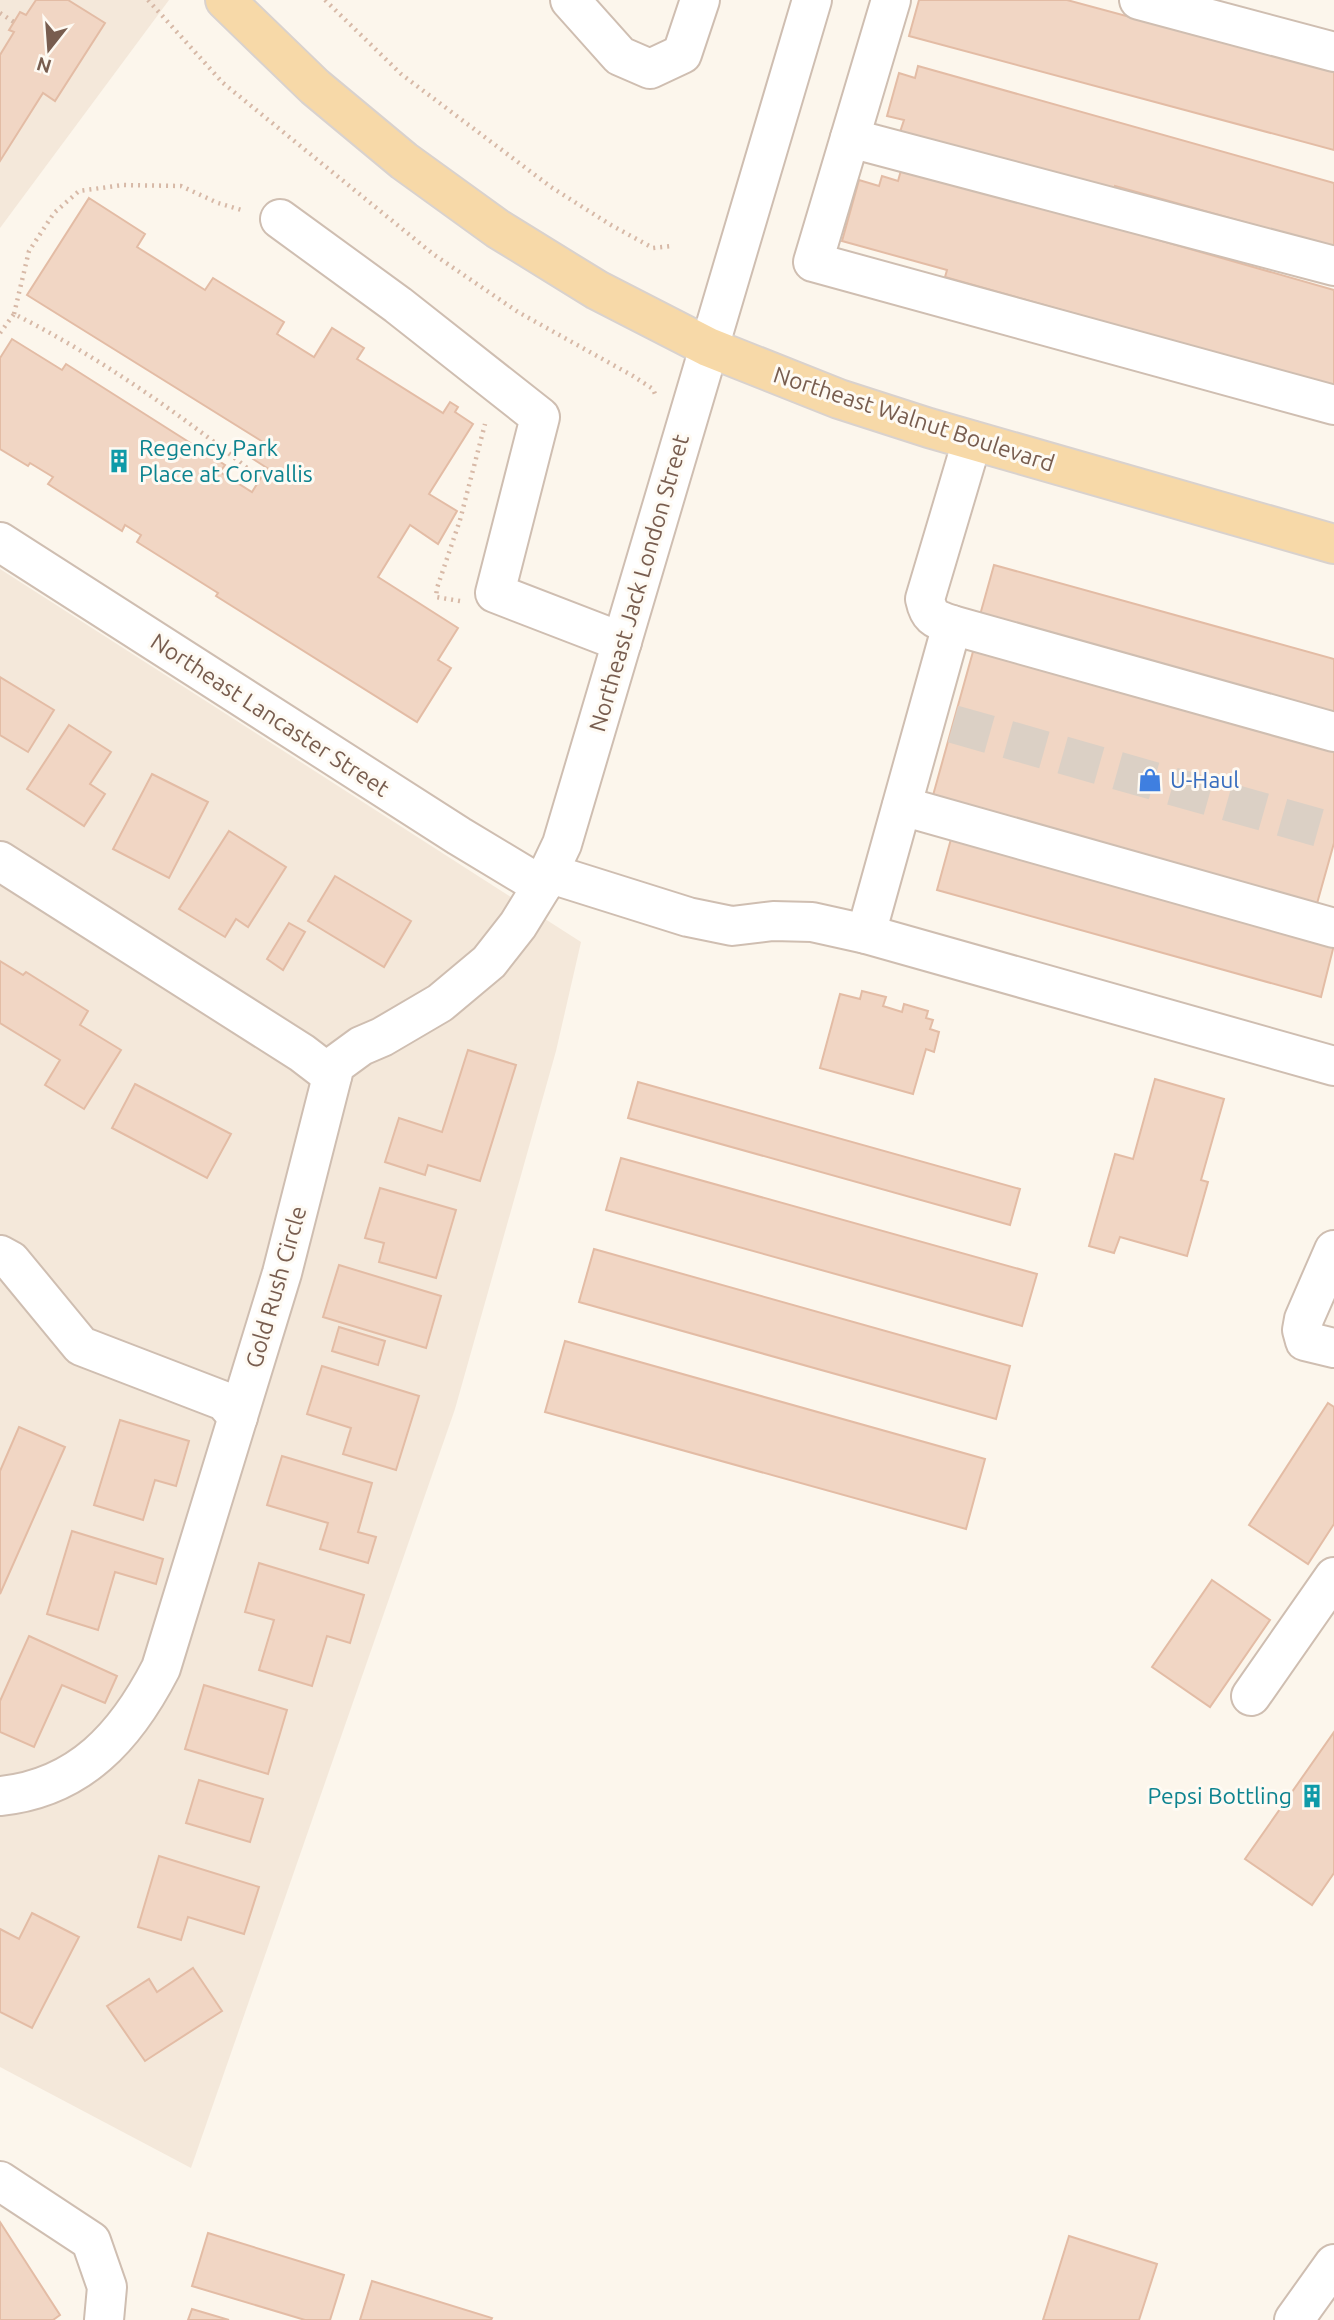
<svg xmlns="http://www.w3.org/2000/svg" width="1334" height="2320" viewBox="0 0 1334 2320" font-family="Ubuntu,sans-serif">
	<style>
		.residential { fill: #f4e8da }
		.building { fill: #f1d6c4; stroke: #e3bca5; stroke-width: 2 }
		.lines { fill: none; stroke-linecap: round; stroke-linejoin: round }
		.minor-tunnel { stroke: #dbd0c5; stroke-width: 38; stroke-dasharray: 38 19; stroke-linecap: butt }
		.minor-casing { stroke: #cfbeb1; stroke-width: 42 }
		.major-casing { stroke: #d9d2ce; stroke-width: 42 }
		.path { stroke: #d7b9a7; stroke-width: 4.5; stroke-dasharray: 2 5; stroke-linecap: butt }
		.minor { stroke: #fff; stroke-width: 38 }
		.major { stroke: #f7d9a8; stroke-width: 38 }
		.labels { text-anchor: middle; stroke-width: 6; stroke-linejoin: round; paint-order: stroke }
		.street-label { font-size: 23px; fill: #785d4f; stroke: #fefaf3 }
		.culture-label { font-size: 23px; fill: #0d838f; stroke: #fefaf3; text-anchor: start }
		.shop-label { font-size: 23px; fill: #366cbe; stroke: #fefaf3; text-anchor: start }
	</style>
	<rect width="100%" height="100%" fill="#fcf6ec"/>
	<!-- residential -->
	<g class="residential">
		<polygon points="0,0 169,0 0,228"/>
		<polygon points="0,569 581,942 556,1051 455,1409 191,2168 0,2067"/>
	</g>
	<!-- building -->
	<g class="building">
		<polygon points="36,0 68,0 105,23 55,101 43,93 0,161 0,55 14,32 9,30 14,22 20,12 26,15"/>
		<polygon points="919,0 1067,0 1334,72 1334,150 909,36"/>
		<polygon points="918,66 1334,183 1334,247 1115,186 1113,192 900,132 904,120 887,116 899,73 915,78"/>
		<polygon points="902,167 1334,290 1334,387 945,277 947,270 842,241 859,180 879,186 882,176 898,181"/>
		<polygon points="89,198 145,234 137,247 205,290 213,278 284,322 277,334 314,357 332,328 364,348 357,359 443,413 450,402 458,407 455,412 473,424 429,494 457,511 438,544 410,525 378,577 458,628 438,660 451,668 417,722 216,596 218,593 137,542 141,535 125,525 122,531 48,484 53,477 30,463 28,466 0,449 0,358 12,339 62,370 66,364 225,465 220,472 252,492 267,468 253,459 263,442 27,295"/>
		<polygon points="994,565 1334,659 1334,714 980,615"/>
		<polygon points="974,648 1334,749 1334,843 1316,907 932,799"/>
		<polygon points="0,677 54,710 28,752 0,735"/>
		<polygon points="69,725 111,752 90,784 105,794 84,826 27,789"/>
		<polygon points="152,774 208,802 169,878 113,849"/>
		<polygon points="229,831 286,867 248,927 236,919 225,937 179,909"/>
		<polygon points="951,839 1334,945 1321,997 937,890"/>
		<polygon points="335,876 411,921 384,967 308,921"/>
		<polygon points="289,923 305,932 283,970 267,959"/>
		<polygon points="0,961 23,975 26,972 88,1011 80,1025 121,1050 84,1109 45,1085 60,1060 0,1023"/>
		<polygon points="862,991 886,997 883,1006 902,1012 904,1004 928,1011 926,1018 933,1020 930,1029 939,1032 934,1052 926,1049 913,1094 820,1068 840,994 860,999"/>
		<polygon points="468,1050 516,1065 480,1181 428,1165 425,1175 385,1162 399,1118 442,1132"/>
		<polygon points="1155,1079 1224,1099 1201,1180 1208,1182 1187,1256 1120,1237 1114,1253 1089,1246 1115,1154 1133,1159"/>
		<polygon points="638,1082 1020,1189 1010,1225 628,1118"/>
		<polygon points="135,1084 231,1134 207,1178 112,1128"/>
		<polygon points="621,1158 1037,1274 1022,1326 606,1210"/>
		<polygon points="380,1188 456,1210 436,1278 379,1262 384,1243 365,1238"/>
		<polygon points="594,1249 1010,1366 996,1419 579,1302"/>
		<polygon points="339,1265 441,1296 426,1348 323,1317"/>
		<polygon points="339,1327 385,1341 378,1365 332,1351"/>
		<polygon points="565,1341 985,1459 966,1529 545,1412"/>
		<polygon points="322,1366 419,1396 396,1470 343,1454 351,1428 307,1414"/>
		<polygon points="1328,1403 1334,1407 1334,1524 1308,1564 1249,1525"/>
		<polygon points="120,1420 189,1441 176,1486 155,1480 143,1520 94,1505"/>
		<polygon points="19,1427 65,1447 0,1594 0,1471"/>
		<polygon points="282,1456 372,1483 358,1532 376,1537 368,1563 320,1549 328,1523 267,1505"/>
		<polygon points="72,1531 163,1559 156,1584 115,1572 98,1630 47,1614"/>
		<polygon points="259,1563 364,1595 350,1643 327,1636 312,1686 259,1670 274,1620 245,1612"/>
		<polygon points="1212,1580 1270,1620 1210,1707 1152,1667"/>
		<polygon points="29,1636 117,1676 105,1703 62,1685 34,1747 0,1732 0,1701"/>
		<polygon points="204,1685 287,1710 268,1774 185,1749"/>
		<polygon points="1334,1732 1334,1873 1312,1905 1245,1859"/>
		<polygon points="199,1780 263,1799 250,1842 186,1823"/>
		<polygon points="159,1856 259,1887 244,1934 188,1917 181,1940 138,1927"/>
		<polygon points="32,1913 79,1937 32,2028 0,2012 0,1929 19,1939"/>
		<polygon points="193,1968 222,2011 145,2061 107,2006 149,1979 157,1992"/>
		<polygon points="0,2222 60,2315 53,2320 0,2320"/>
		<polygon points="208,2233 344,2275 330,2320 305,2320 192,2286"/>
		<polygon points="1069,2236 1157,2264 1139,2320 1043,2320"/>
		<polygon points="372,2281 492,2318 491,2320 360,2320"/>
		<polygon points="192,2309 229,2320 188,2320"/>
	</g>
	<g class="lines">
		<!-- minor-tunnel -->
		<polyline class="minor-tunnel" points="953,724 1334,832"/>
		<!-- minor casing -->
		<g class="minor-casing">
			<g id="minor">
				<polyline points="570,0 620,56 650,69 682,54 700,0"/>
				<polyline points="891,0 813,262 1334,405"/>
				<polyline points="1139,0 1334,52"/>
				<polyline points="850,138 1334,266"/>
				<polyline points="280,219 398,305 540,417 495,593 622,642"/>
				<polyline points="0,542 459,836 542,886"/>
				<path d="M 952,625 C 935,619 929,618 925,599 L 972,441"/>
				<polyline points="902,806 1334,928"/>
				<polyline points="0,861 302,1053 332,1076"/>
				<polyline points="548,873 688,917 732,926 773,921 812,922 866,934 1334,1066"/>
				<polyline points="866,934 952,625 1334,732"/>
				<polyline points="1334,1250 1304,1319 1302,1330 1305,1341 1334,1348"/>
				<polyline points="0,1255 11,1261 81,1346 224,1401 238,1417"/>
				<polyline points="1251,1696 1334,1577"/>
				<path d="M 0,1796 C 80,1788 126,1736 161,1668 L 282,1273 L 335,1065 L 361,1046 L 382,1037 L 440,1003 L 489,962 L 518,925 L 542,886 L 562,844 L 812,0"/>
				<polyline points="0,2181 91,2241 107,2287 104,2320"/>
				<polyline points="1294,2320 1334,2264"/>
			</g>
		</g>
		<!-- major casing -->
		<g class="major-casing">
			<polyline id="major" points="225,0 315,87 404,161 498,229 597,290 708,347 839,399 929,428 1334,544"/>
		</g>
		<!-- path -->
		<g class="path">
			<polyline points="148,0 223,83 433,254 518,312 633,376 653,389 655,394"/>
			<polyline points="325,0 401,74 551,187 611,225 653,248 672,246"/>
			<polyline points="0,13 14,22"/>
			<polyline points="14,314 29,251 54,213 79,191 123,185 181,186 218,203 245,211"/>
			<path d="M 0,333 L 14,314 C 96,355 179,413 251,471"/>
			<polyline points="460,601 436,597 437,588 460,520 485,424"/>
		</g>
		<!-- minor -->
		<use href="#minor" class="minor"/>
		<!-- major -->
		<use href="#major" class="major"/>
	</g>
	<!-- icons -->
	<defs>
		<g id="building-bare" transform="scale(1.89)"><path d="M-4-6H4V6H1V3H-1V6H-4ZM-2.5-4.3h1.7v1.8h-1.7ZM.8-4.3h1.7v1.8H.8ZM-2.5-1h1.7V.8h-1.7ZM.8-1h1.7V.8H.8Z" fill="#0f9aa8" stroke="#fefaf3" stroke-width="2.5" paint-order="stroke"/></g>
		<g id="shop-bare" transform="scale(1.89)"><path d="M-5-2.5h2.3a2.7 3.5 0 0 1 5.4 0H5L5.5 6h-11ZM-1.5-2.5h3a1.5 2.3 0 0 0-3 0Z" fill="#3f7fe0" stroke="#fefaf3" stroke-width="2.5" paint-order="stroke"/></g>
	</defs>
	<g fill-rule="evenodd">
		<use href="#building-bare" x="119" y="461"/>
		<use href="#shop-bare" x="1150" y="780"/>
		<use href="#building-bare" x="1312" y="1796"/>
	</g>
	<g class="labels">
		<!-- street labels -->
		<g class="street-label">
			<text transform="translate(914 419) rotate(18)" y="8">Northeast Walnut Boulevard</text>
			<text transform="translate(639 583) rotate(-74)" y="8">Northeast Jack London Street</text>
			<text transform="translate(270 715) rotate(33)" y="8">Northeast Lancaster Street</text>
			<text transform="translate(276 1287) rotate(-74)" y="8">Gold Rush Circle</text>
		</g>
		<!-- culture labels -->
		<g class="culture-label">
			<text x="139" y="456">Regency Park<tspan x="139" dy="26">Place at Corvallis</tspan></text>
			<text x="1292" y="1804" text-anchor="end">Pepsi Bottling</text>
		</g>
		<!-- shop labels -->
		<g class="shop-label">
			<text x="1170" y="788">U-Haul</text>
		</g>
	</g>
	<!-- north arrow -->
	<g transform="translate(49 49) rotate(197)" stroke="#fefaf3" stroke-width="5" paint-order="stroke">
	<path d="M0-5L12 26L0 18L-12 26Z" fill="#785d4f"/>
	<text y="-10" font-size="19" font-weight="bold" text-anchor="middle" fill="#785d4f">N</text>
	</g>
</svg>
